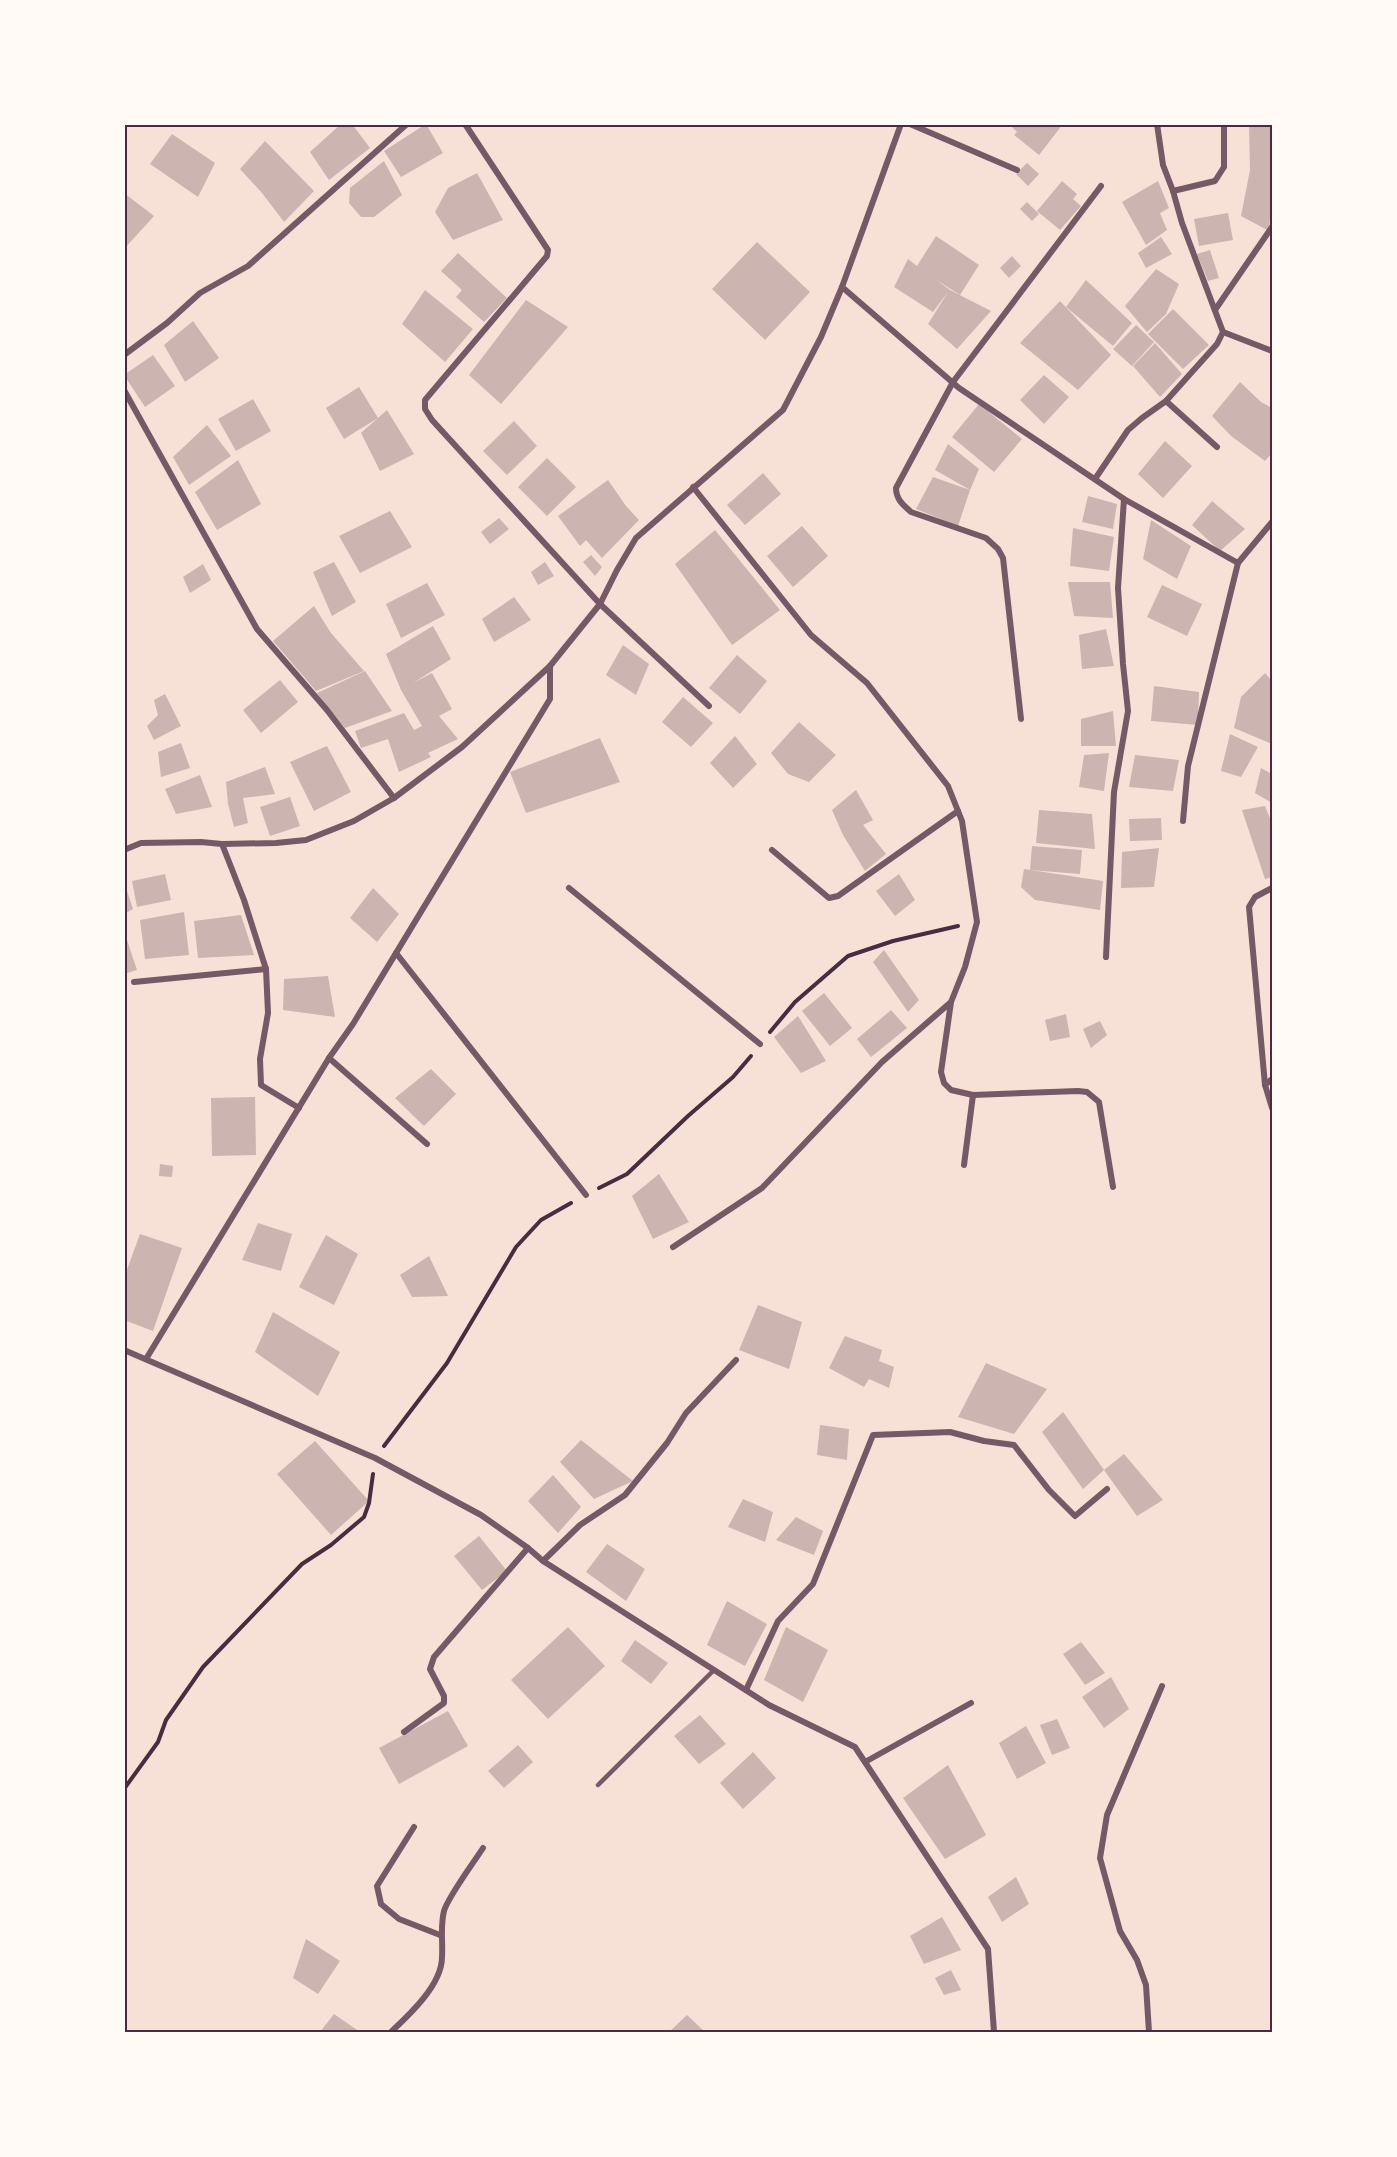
<svg xmlns="http://www.w3.org/2000/svg" width="1397" height="2157" viewBox="0 0 1397 2157" font-family="Mulish,sans-serif">
	<style>
		.building { fill: #ccb4b1 }
		.lines { fill: none; stroke-linecap: round; stroke-linejoin: round }
		.path { stroke: #4a2c40; stroke-width: 4 }
		.service { stroke: #755966; stroke-width: 4.5 }
		.minor { stroke: #755966; stroke-width: 6 }
		.neatline { fill: none; stroke: #4a2c40; stroke-width: 2 }
	</style>
	<rect width="100%" height="100%" fill="#f7e1d7"/>
	<!-- building -->
	<g class="building">
		<polygon points="341,124 352,124 370,148 329,180 310,152"/>
		<polygon points="426,124 443,153 401,177 384,151"/>
		<polygon points="1009,124 1063,124 1039,155 1014,135 1017,132"/>
		<polygon points="1249,124 1272,127 1272,192 1269,231 1241,216 1250,170"/>
		<polygon points="172,134 215,163 198,197 150,164"/>
		<polygon points="265,141 314,191 284,222 262,193 240,169"/>
		<polygon points="384,161 402,195 374,217 361,217 349,203 350,188"/>
		<polygon points="1027,163 1039,174 1028,186 1016,174"/>
		<polygon points="477,173 503,220 453,240 435,212 448,188"/>
		<polygon points="1062,181 1077,194 1073,199 1081,206 1060,230 1037,211"/>
		<polygon points="1158,181 1169,208 1160,213 1167,230 1146,245 1122,202"/>
		<polygon points="124,193 154,216 124,249"/>
		<polygon points="1027,202 1039,214 1032,221 1020,209"/>
		<polygon points="1228,213 1233,240 1199,246 1194,219"/>
		<polygon points="936,236 979,265 960,295 935,279 950,290 991,311 957,349 928,324 948,292 933,312 894,287 908,259 917,266"/>
		<polygon points="1161,237 1172,254 1146,268 1138,253"/>
		<polygon points="757,242 810,292 765,340 712,289"/>
		<polygon points="1210,250 1219,278 1208,281 1197,254"/>
		<polygon points="458,253 507,298 484,322 456,297 462,290 441,271"/>
		<polygon points="1012,256 1021,266 1009,278 1000,268"/>
		<polygon points="1156,269 1179,284 1166,314 1147,332 1125,306"/>
		<polygon points="1086,280 1132,323 1113,346 1066,307"/>
		<polygon points="425,290 473,329 445,362 402,324"/>
		<polygon points="526,300 568,327 501,404 469,375"/>
		<polygon points="1060,301 1111,355 1078,390 1020,343"/>
		<polygon points="1173,309 1209,345 1183,369 1148,334"/>
		<polygon points="193,321 219,358 185,382 164,345"/>
		<polygon points="1136,325 1154,342 1132,366 1113,349"/>
		<polygon points="1155,343 1182,374 1160,397 1133,366"/>
		<polygon points="153,355 175,386 145,407 124,375"/>
		<polygon points="1044,375 1069,397 1044,424 1020,400"/>
		<polygon points="1240,382 1261,402 1272,408 1272,453 1265,461 1231,436 1212,416"/>
		<polygon points="359,387 378,418 344,439 326,408"/>
		<polygon points="253,399 271,431 236,451 218,419"/>
		<polygon points="979,404 1022,439 994,472 952,437"/>
		<polygon points="387,410 414,454 380,471 361,433"/>
		<polygon points="514,421 537,446 507,475 483,451"/>
		<polygon points="207,425 231,456 189,485 173,457"/>
		<polygon points="1165,441 1192,466 1163,498 1138,474"/>
		<polygon points="948,444 979,469 970,490 935,470"/>
		<polygon points="547,458 576,487 547,516 518,487"/>
		<polygon points="238,460 261,504 217,530 195,492"/>
		<polygon points="763,473 781,494 745,525 727,505"/>
		<polygon points="933,477 970,490 958,526 916,509"/>
		<polygon points="608,480 626,506 639,520 602,558 586,540 580,546 558,516"/>
		<polygon points="1088,496 1117,504 1113,529 1082,522"/>
		<polygon points="1212,501 1245,529 1220,551 1192,525"/>
		<polygon points="390,511 412,547 360,573 339,536"/>
		<polygon points="499,518 509,529 490,544 481,532"/>
		<polygon points="1151,520 1191,546 1177,579 1143,559"/>
		<polygon points="802,526 828,556 793,587 767,556"/>
		<polygon points="1073,528 1114,537 1109,571 1070,566"/>
		<polygon points="715,530 780,610 732,645 675,564"/>
		<polygon points="591,555 602,567 595,576 583,562"/>
		<polygon points="334,562 356,602 332,616 313,572"/>
		<polygon points="545,562 554,576 538,585 531,572"/>
		<polygon points="203,564 211,580 190,593 183,577"/>
		<polygon points="1068,582 1110,582 1113,618 1074,616"/>
		<polygon points="427,583 445,615 401,638 386,604"/>
		<polygon points="1162,585 1202,604 1187,636 1147,617"/>
		<polygon points="514,597 531,620 494,642 482,619"/>
		<polygon points="314,606 331,633 364,671 316,691 273,641"/>
		<polygon points="433,626 451,659 413,683 432,673 452,709 439,716 458,739 428,753 431,757 399,772 388,739 361,748 355,731 404,713 414,730 422,726 401,690 386,654"/>
		<polygon points="1106,629 1114,666 1082,669 1079,635"/>
		<polygon points="623,645 649,664 636,695 606,675"/>
		<polygon points="737,655 767,681 740,714 709,688"/>
		<polygon points="365,671 392,711 345,728 317,693"/>
		<polygon points="1265,673 1272,681 1272,744 1234,728 1241,697"/>
		<polygon points="280,680 298,702 261,733 243,710"/>
		<polygon points="1154,686 1199,692 1198,725 1151,721"/>
		<polygon points="165,694 181,726 154,740 147,726 158,715 154,700"/>
		<polygon points="683,697 713,723 691,747 662,722"/>
		<polygon points="1113,711 1116,746 1081,746 1081,719"/>
		<polygon points="799,722 836,755 809,782 788,774 771,753"/>
		<polygon points="1230,734 1258,747 1241,777 1221,771"/>
		<polygon points="735,736 757,764 733,788 710,763"/>
		<polygon points="600,738 620,782 526,813 510,772"/>
		<polygon points="181,743 190,768 161,777 158,752"/>
		<polygon points="327,746 351,792 314,811 290,762"/>
		<polygon points="1109,753 1104,791 1079,787 1084,755"/>
		<polygon points="1135,755 1179,760 1173,791 1129,787"/>
		<polygon points="265,767 275,794 243,798 248,823 234,827 228,804 226,782"/>
		<polygon points="1261,768 1272,774 1272,803 1255,793"/>
		<polygon points="200,775 212,807 176,814 165,789"/>
		<polygon points="856,790 873,820 863,825 886,854 865,871 843,835 832,810"/>
		<polygon points="290,797 300,826 270,836 260,807"/>
		<polygon points="1265,806 1272,823 1272,877 1265,879 1242,810"/>
		<polygon points="1039,810 1092,814 1095,849 1036,843"/>
		<polygon points="1161,818 1162,840 1130,841 1129,819"/>
		<polygon points="1032,846 1082,850 1080,874 1030,870"/>
		<polygon points="1159,848 1154,887 1121,888 1122,852"/>
		<polygon points="1024,869 1103,881 1100,910 1035,900 1021,887"/>
		<polygon points="165,874 171,900 137,907 132,881"/>
		<polygon points="899,874 915,900 895,916 876,891"/>
		<polygon points="124,882 133,909 124,914"/>
		<polygon points="373,888 399,914 377,942 350,918"/>
		<polygon points="184,912 189,955 145,959 140,920"/>
		<polygon points="241,915 254,955 198,958 194,921"/>
		<polygon points="124,931 137,970 124,974"/>
		<polygon points="884,950 919,1000 908,1012 873,962"/>
		<polygon points="328,976 335,1017 283,1010 284,979"/>
		<polygon points="824,993 852,1028 830,1046 802,1011"/>
		<polygon points="891,1010 907,1028 871,1057 857,1039"/>
		<polygon points="1066,1014 1070,1037 1050,1041 1045,1020"/>
		<polygon points="798,1016 826,1061 801,1073 774,1037"/>
		<polygon points="1100,1021 1107,1035 1091,1048 1083,1029"/>
		<polygon points="431,1069 456,1094 424,1126 395,1098"/>
		<polygon points="255,1097 256,1155 212,1156 211,1098"/>
		<polygon points="160,1164 173,1166 172,1177 159,1176"/>
		<polygon points="659,1174 689,1222 653,1239 632,1196"/>
		<polygon points="258,1223 292,1234 281,1271 242,1260"/>
		<polygon points="140,1234 182,1248 153,1331 124,1320 124,1278"/>
		<polygon points="326,1235 358,1254 334,1305 299,1287"/>
		<polygon points="429,1256 448,1296 412,1297 400,1275"/>
		<polygon points="758,1305 802,1322 789,1369 739,1350"/>
		<polygon points="273,1312 340,1352 318,1396 255,1352"/>
		<polygon points="845,1336 882,1350 879,1361 894,1367 889,1388 869,1379 864,1387 829,1368"/>
		<polygon points="986,1363 1047,1389 1014,1434 958,1417"/>
		<polygon points="1063,1412 1104,1470 1083,1489 1042,1432"/>
		<polygon points="820,1425 849,1429 847,1460 817,1455"/>
		<polygon points="581,1440 633,1481 594,1499 560,1462"/>
		<polygon points="315,1441 369,1501 331,1535 277,1474"/>
		<polygon points="1124,1454 1163,1500 1137,1516 1104,1470"/>
		<polygon points="553,1475 581,1507 558,1533 528,1501"/>
		<polygon points="743,1499 773,1512 765,1542 728,1527"/>
		<polygon points="796,1517 823,1531 814,1555 776,1540"/>
		<polygon points="479,1536 507,1571 482,1590 454,1556"/>
		<polygon points="607,1544 645,1569 626,1601 586,1572"/>
		<polygon points="727,1601 767,1624 745,1666 707,1645"/>
		<polygon points="568,1627 605,1666 548,1719 511,1680"/>
		<polygon points="786,1627 828,1650 803,1702 764,1680"/>
		<polygon points="635,1640 668,1663 651,1684 621,1661"/>
		<polygon points="1081,1642 1105,1673 1085,1685 1063,1654"/>
		<polygon points="1111,1677 1129,1709 1104,1728 1082,1697"/>
		<polygon points="448,1711 468,1746 399,1784 379,1748"/>
		<polygon points="700,1715 726,1744 699,1764 674,1736"/>
		<polygon points="1057,1719 1070,1748 1052,1755 1040,1725"/>
		<polygon points="1026,1726 1046,1763 1017,1779 999,1743"/>
		<polygon points="518,1745 533,1762 504,1788 488,1771"/>
		<polygon points="753,1752 776,1778 743,1809 720,1783"/>
		<polygon points="948,1765 986,1835 945,1859 903,1798"/>
		<polygon points="1016,1877 1029,1904 1002,1922 988,1897"/>
		<polygon points="942,1917 961,1950 924,1964 910,1936"/>
		<polygon points="306,1939 340,1961 318,1994 293,1978"/>
		<polygon points="951,1970 961,1990 944,1995 935,1978"/>
		<polygon points="334,2014 360,2032 320,2032"/>
		<polygon points="687,2015 705,2032 669,2032"/>
	</g>
	<g class="lines">
		<!-- path -->
		<g class="path">
			<polyline points="770,1032 795,1002 848,956 893,941 958,926"/>
			<polyline points="599,1188 627,1174 688,1116 733,1077 751,1056"/>
			<polyline points="384,1446 447,1363 516,1247 541,1220 571,1203"/>
			<polyline points="124,1789 158,1742 166,1720 203,1667 302,1564 331,1545 364,1517 369,1503 373,1474"/>
		</g>
		<!-- service -->
		<polyline class="service" points="598,1785 714,1670"/>
		<!-- minor -->
		<g class="minor">
			<polyline points="465,124 548,250 547,256 425,400 425,409 432,420 600,604 709,706"/>
			<polyline points="910,124 1017,170"/>
			<polyline points="1173,191 1215,181 1224,167 1224,124"/>
			<polyline points="842,287 959,388 1124,499 1118,588 1123,664 1128,711 1114,792 1106,957"/>
			<polyline points="1215,310 1272,227"/>
			<polyline points="1223,332 1272,351"/>
			<polyline points="124,355 167,323 200,293 248,266 407,124"/>
			<polyline points="124,390 257,629 327,710 394,798"/>
			<polyline points="1166,401 1217,447"/>
			<polyline points="1095,479 1128,430 1142,418 1166,401 1217,344 1223,332 1182,223 1173,191 1163,165 1157,124"/>
			<polyline points="1124,499 1238,563"/>
			<path d="M 1021,719 L 1003,558 L 998,549 L 986,538 L 911,512 C 903,505 896,499 896,488 L 953,382 L 1101,186"/>
			<polyline points="1183,821 1188,766 1238,563 1272,522"/>
			<polyline points="222,844 244,900 266,969 268,1013 260,1059 261,1085 299,1108"/>
			<polyline points="124,850 141,843 201,842 222,844 276,843 306,840 354,821 394,798 462,747 550,666 600,604 617,570 636,538 783,410 821,337 842,287 901,124"/>
			<polyline points="772,850 829,898 838,896 958,811"/>
			<polyline points="569,888 760,1044"/>
			<polyline points="396,953 586,1195"/>
			<polyline points="134,982 266,969"/>
			<polyline points="951,1002 941,1072 944,1083 951,1090 973,1095 1078,1091 1087,1092 1099,1102 1113,1187"/>
			<polyline points="329,1058 427,1144"/>
			<polyline points="1272,1079 1265,1085 1272,1108"/>
			<polyline points="1265,1085 1249,907 1255,897 1272,888"/>
			<polyline points="964,1165 973,1095"/>
			<polyline points="673,1247 762,1188 882,1062 951,1002 965,967 977,922 962,821 948,786 867,683 811,635 693,487"/>
			<polyline points="124,1350 375,1458 481,1515 528,1548 543,1561 769,1705 855,1747 988,1949 994,2032"/>
			<polyline points="146,1359 329,1058 353,1024 550,699 550,666"/>
			<polyline points="543,1561 580,1525 625,1495 667,1443 686,1413 736,1360"/>
			<polyline points="746,1690 778,1621 813,1584 873,1435 950,1432 984,1441 1014,1445 1049,1490 1075,1516 1107,1489"/>
			<polyline points="404,1732 444,1703 444,1696 430,1669 434,1657 528,1548"/>
			<polyline points="865,1762 971,1703"/>
			<polyline points="414,1827 377,1886 381,1904 399,1919 440,1935"/>
			<path d="M 391,2032 C 409,2015 442,1985 442,1957 C 443,1941 440,1927 444,1911 C 448,1897 474,1862 483,1848"/>
			<polyline points="1149,2032 1146,1985 1137,1960 1120,1931 1100,1858 1107,1815 1162,1686"/>
		</g>
	</g>
	<!-- border -->
	<rect width="1397" height="2157" fill="none" stroke="#fffaf5" stroke-width="252"/>
	<rect x="126" y="126" width="1145" height="1905" class="neatline"/>
</svg>
